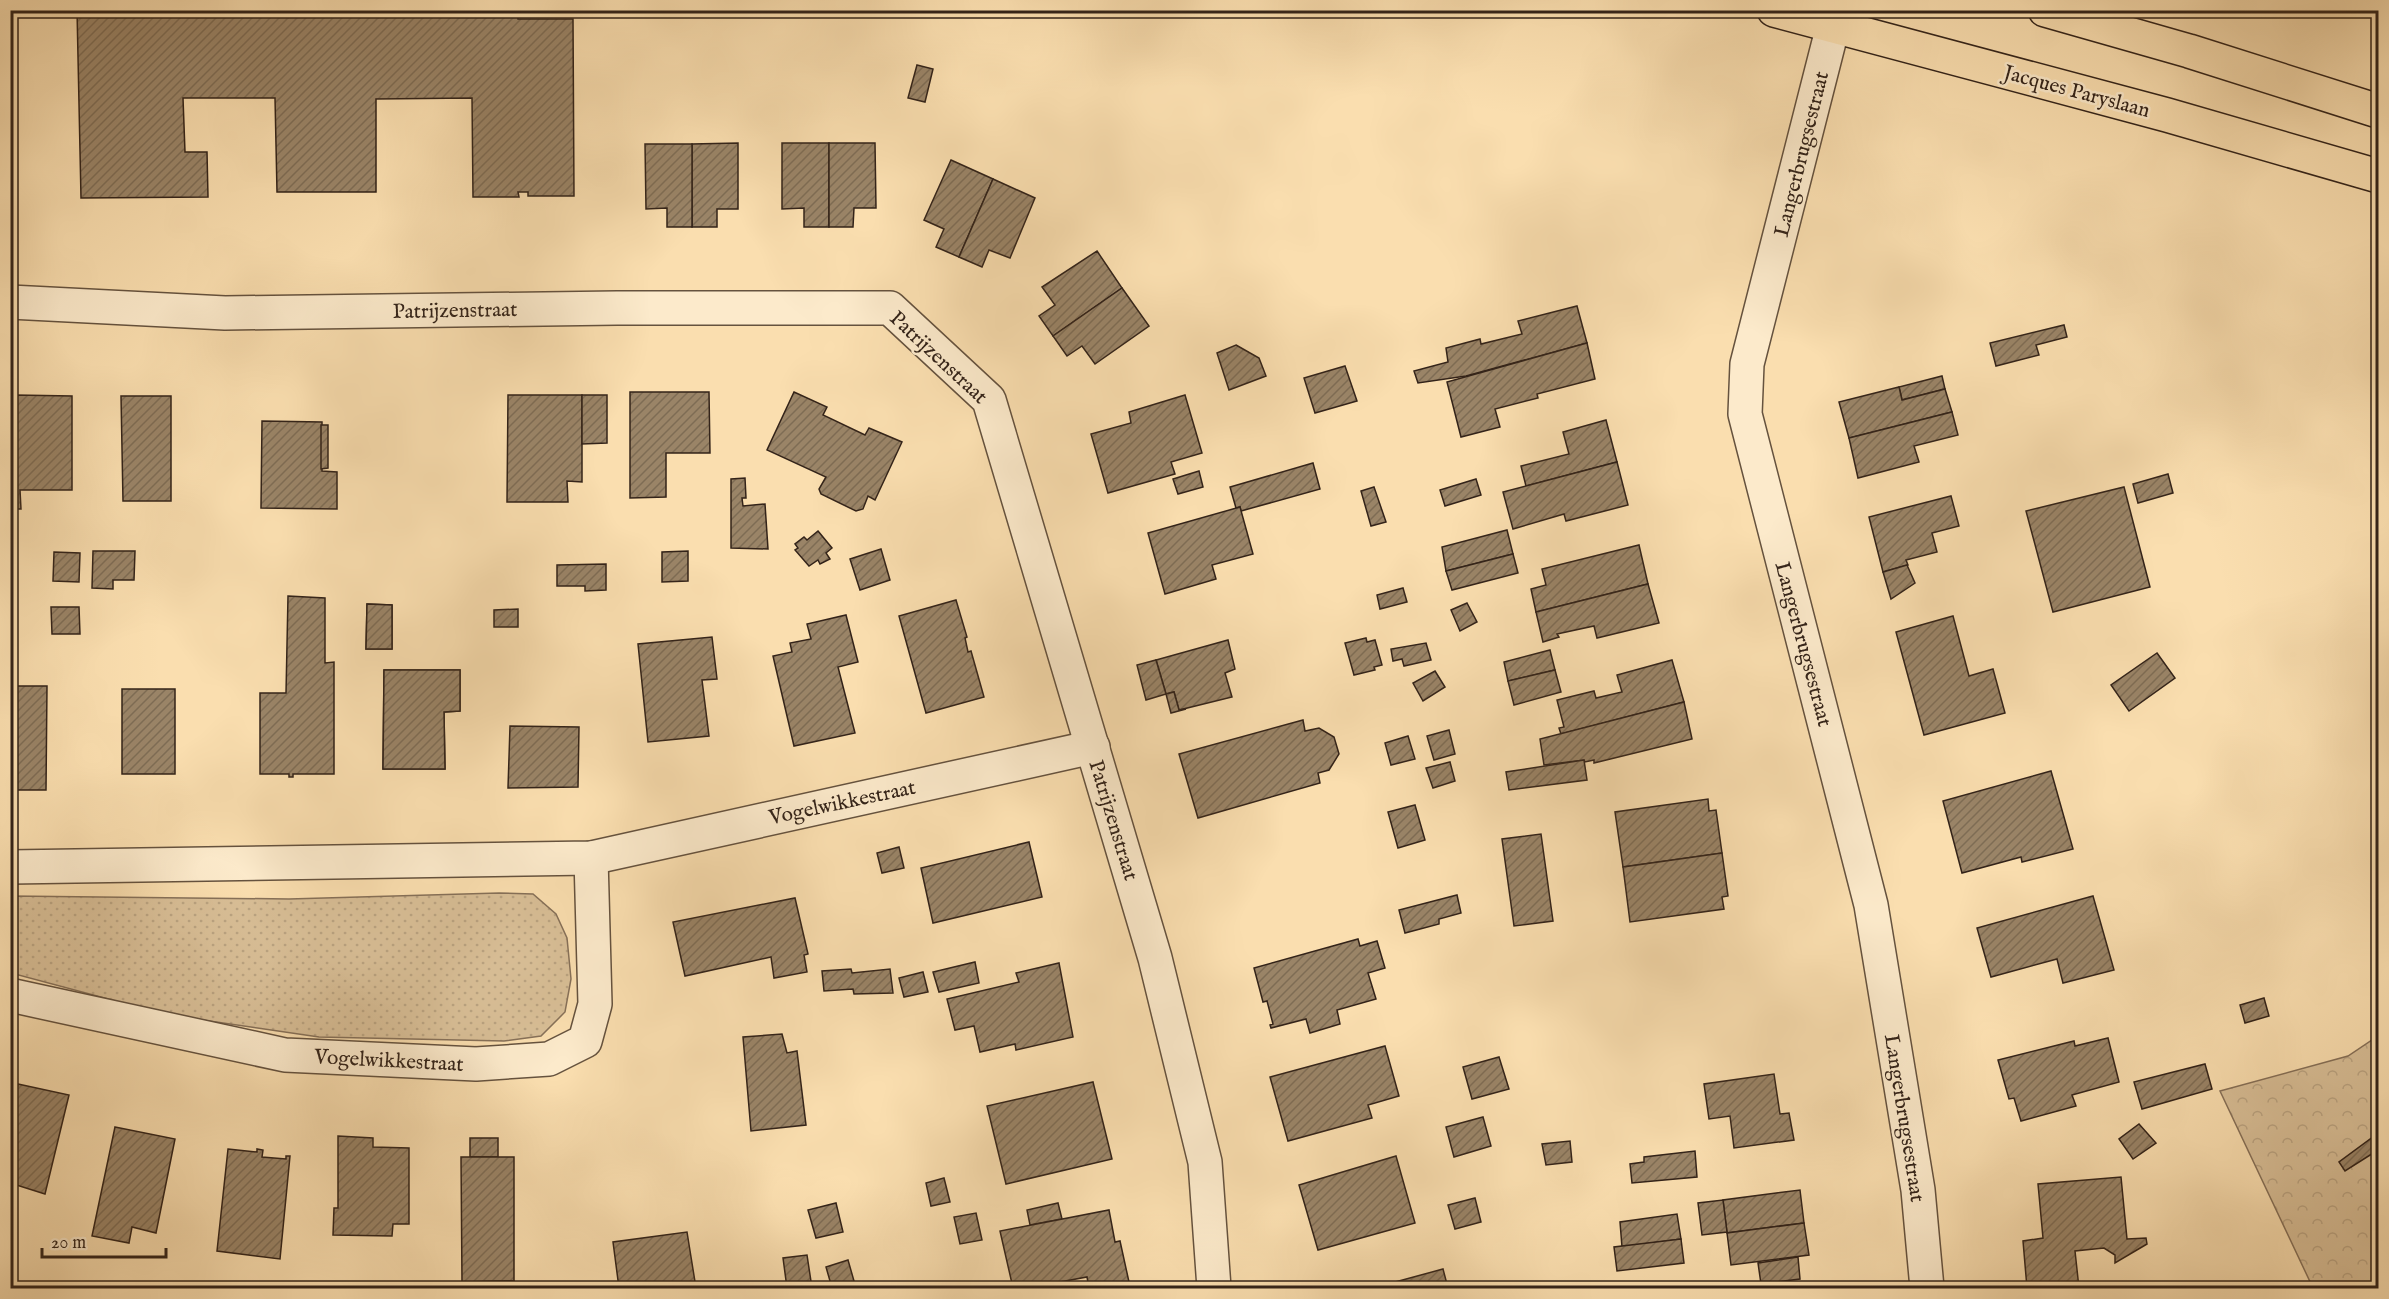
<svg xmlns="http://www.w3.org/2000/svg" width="2389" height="1299" viewBox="0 0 2389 1299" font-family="'IM FELL English',serif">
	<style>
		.forest { fill: url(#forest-crowns); stroke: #867058; stroke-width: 1.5 }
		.park { fill: url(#park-dots); stroke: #867058; stroke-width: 1.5 }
		.building { fill: url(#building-hatch); stroke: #332319; stroke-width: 1.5 }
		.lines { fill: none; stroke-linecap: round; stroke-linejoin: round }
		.minor-casing { stroke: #65523e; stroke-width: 36 }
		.trunk-casing { stroke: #332319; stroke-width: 36 }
		.minor { stroke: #fceacb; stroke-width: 33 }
		.trunk { stroke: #fadeaf; stroke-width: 33 }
		.labels { text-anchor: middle; stroke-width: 5; stroke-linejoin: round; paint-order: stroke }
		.street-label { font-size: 21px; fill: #332319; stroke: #fceacb }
	</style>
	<defs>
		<pattern id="forest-crowns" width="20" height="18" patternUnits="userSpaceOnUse" patternTransform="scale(1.5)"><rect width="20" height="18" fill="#d8be96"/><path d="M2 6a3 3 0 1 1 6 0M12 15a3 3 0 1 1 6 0" fill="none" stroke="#baa381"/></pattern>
		<pattern id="park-dots" width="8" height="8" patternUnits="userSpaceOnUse" patternTransform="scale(1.5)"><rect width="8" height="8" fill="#d8be96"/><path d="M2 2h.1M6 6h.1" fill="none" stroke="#baa381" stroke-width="1.8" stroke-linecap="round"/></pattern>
		<pattern id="building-hatch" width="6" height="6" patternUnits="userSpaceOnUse" patternTransform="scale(1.5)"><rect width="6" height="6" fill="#9a8467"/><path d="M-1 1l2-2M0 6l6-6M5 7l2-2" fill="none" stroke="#7e6c54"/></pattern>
	</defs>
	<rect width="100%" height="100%" fill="#fadeaf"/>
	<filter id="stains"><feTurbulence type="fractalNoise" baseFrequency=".00333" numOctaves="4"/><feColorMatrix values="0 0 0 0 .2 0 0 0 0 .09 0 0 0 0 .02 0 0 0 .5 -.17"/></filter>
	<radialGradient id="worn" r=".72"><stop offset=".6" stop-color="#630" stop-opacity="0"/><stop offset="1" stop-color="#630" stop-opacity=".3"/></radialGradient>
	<!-- forest -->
	<polygon class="forest" points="2378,1036 2378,1288 2313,1288 2220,1091 2348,1056"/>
	<!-- park -->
	<polygon class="park" points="499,893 533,894 556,914 567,938 571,979 565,1012 541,1036 504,1041 319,1037 168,1015 11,973 11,896 289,899"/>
	<!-- building -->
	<g class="building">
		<polygon points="77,10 517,10 518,19 573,19 574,196 528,196 528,192 518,192 519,197 473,197 472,98 376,99 376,192 277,192 275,98 183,98 185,152 207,152 208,197 81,198"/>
		<polygon points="917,65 933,69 925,102 908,98"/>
		<polygon points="738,143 738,209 717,209 717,227 692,227 692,144"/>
		<polygon points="782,143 829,143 829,227 804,227 804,208 782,209"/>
		<polygon points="829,143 875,143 876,208 854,208 853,227 829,227"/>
		<polygon points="645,144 692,144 692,227 667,227 667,208 646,209"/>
		<polygon points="951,160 993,179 959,257 936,247 944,229 924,220"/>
		<polygon points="993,179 1035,198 1010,258 989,250 982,267 959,257"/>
		<polygon points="1097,251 1122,288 1053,336 1039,316 1055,305 1042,287"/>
		<polygon points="1122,288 1149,326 1095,364 1082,346 1067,356 1053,336"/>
		<polygon points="1577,306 1587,343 1466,376 1418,383 1414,371 1448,362 1446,348 1480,339 1481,344 1522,334 1518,321"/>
		<polygon points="2064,325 2067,337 2036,345 2039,355 1996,366 1990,343"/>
		<polygon points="1587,343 1595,379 1537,394 1538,398 1495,409 1500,427 1461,437 1447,382"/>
		<polygon points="1236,345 1259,358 1266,376 1229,390 1217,353"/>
		<polygon points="1345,366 1357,401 1315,413 1304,378"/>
		<polygon points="1942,376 1945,389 1902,400 1899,387"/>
		<polygon points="1899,387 1902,400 1945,389 1952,412 1849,438 1839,402"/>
		<polygon points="630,392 709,392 710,453 666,453 666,497 630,498"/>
		<polygon points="794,392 827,407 823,415 865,435 869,428 902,442 875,500 868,496 863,509 856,511 821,494 819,489 826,477 767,450"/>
		<polygon points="15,395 72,396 72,490 20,490 21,509 10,509 10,469 15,469"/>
		<polygon points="508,395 582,395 582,482 567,481 568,502 507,502"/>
		<polygon points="582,395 607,395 607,443 582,444"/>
		<polygon points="1185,395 1202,453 1171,462 1175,474 1108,493 1091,434 1131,423 1129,412"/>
		<polygon points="121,396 171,396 171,501 123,501"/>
		<polygon points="1952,412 1958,435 1914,446 1919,462 1858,478 1849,438"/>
		<polygon points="1606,420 1617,462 1526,486 1521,466 1569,454 1563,432"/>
		<polygon points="262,421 322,422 322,471 337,472 337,509 261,508"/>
		<polygon points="321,425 328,425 328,468 321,469"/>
		<polygon points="1617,462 1628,505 1566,521 1564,514 1513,529 1503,492"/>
		<polygon points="1313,463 1320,489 1241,511 1240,507 1236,508 1230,487"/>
		<polygon points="1199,471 1203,487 1178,494 1173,479"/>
		<polygon points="2168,474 2173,493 2138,503 2133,484"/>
		<polygon points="745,478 746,498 742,498 743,506 765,504 768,549 731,548 731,479"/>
		<polygon points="1476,479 1481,495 1445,506 1440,490"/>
		<polygon points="1374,487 1386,522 1371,526 1361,491"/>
		<polygon points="2124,487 2150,587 2053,612 2026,511"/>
		<polygon points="1951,496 1959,526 1932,533 1937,552 1906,560 1908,565 1883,572 1869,517"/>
		<polygon points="1240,507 1253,554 1212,565 1216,579 1165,594 1148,533"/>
		<polygon points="1507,530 1513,554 1446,571 1442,547"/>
		<polygon points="818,531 832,548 826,553 830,559 820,564 818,560 809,566 795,550 798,548 795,544 804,537 807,540"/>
		<polygon points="1639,545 1648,584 1536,612 1531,589 1546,585 1542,569"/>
		<polygon points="881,549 890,580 860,590 850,559"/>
		<polygon points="93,551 135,551 134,580 113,580 113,589 92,588"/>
		<polygon points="688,551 688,581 662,582 662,552"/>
		<polygon points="54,552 80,553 79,582 53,581"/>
		<polygon points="1513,554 1518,573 1452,590 1446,571"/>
		<polygon points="606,564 606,590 585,591 585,586 557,586 557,565"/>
		<polygon points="1907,565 1915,583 1891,599 1883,572"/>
		<polygon points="1648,584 1659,623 1597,638 1594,626 1557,634 1559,637 1543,642 1536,612"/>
		<polygon points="1403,588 1407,602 1380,609 1377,595"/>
		<polygon points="288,596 325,598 325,663 334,662 334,774 293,774 293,777 289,777 289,774 260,774 260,693 286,693"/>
		<polygon points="956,600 967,637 965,638 968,652 971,651 984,697 926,713 899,616"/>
		<polygon points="1467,603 1477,622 1460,631 1451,610"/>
		<polygon points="367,604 392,605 392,649 366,649"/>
		<polygon points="367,604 392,605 392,649 366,649"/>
		<polygon points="51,607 79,607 80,634 52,634"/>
		<polygon points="518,609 518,627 494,627 494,610"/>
		<polygon points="846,615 858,662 838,667 855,733 794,746 773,656 792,652 790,643 811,639 807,624"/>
		<polygon points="1953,616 1969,676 1993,669 2005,713 1924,735 1896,632"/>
		<polygon points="712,637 717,679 702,680 709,736 648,742 638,644"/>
		<polygon points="1366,638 1367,642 1375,640 1382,665 1374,667 1375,670 1354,675 1345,643"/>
		<polygon points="1228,640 1235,669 1225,673 1232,697 1179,710 1174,692 1166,694 1156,660"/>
		<polygon points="1426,643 1431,660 1404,666 1402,659 1393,661 1391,649"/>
		<polygon points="1550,650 1555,670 1508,681 1504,662"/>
		<polygon points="2157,653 2175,678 2129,711 2111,685"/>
		<polygon points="1156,660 1166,694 1146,700 1137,665"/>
		<polygon points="1672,660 1684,702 1561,734 1559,728 1564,727 1557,700 1594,691 1596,698 1622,692 1617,675"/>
		<polygon points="384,670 460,670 460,711 444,712 445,769 383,769"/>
		<polygon points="384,670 460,670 460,711 444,712 445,769 383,769"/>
		<polygon points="1555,670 1561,692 1514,705 1508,681"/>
		<polygon points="1435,671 1445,687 1423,701 1413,683"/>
		<polygon points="10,686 47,686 46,790 10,790"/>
		<rect x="122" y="689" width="53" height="85"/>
		<polygon points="1174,692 1179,710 1186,709 1171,713 1166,694"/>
		<polygon points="1684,702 1692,739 1594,763 1594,760 1585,762 1584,760 1544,765 1540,739"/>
		<polygon points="1303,720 1305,731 1319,728 1334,737 1339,754 1329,770 1318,773 1320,783 1198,818 1179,754"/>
		<polygon points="510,726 579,727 578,787 508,788"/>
		<polygon points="1449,730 1455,754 1434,760 1427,736"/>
		<polygon points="1408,736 1415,759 1391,765 1385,743"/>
		<polygon points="1584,760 1587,780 1509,790 1506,772"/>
		<polygon points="1450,762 1455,781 1433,788 1426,768"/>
		<polygon points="2051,771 2073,849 2022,862 2021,857 1962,873 1943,801"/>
		<polygon points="1708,799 1709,811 1716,810 1722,853 1623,867 1615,812"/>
		<polygon points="1415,805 1425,840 1398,848 1388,812"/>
		<polygon points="1541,834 1553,921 1514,926 1502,839"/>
		<polygon points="1029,842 1042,897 933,923 921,868"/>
		<polygon points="899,847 904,868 882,873 877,853"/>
		<polygon points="1722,853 1728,896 1722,897 1724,909 1630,922 1623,867"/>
		<polygon points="1457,895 1461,913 1439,919 1439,924 1405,933 1399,910"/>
		<polygon points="2093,896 2114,970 2063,983 2057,959 1991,977 1977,928"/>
		<polygon points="795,898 808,954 804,955 807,972 774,978 771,957 685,976 673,922"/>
		<polygon points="1358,939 1360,946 1377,941 1385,968 1368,973 1376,999 1337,1010 1340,1024 1310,1033 1306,1019 1271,1028 1270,1025 1273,1024 1267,1001 1263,1002 1254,968"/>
		<polygon points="975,962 979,983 939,992 933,972"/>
		<polygon points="1059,963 1073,1037 1016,1050 1015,1044 980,1052 974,1026 955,1030 947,999 1019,982 1016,973"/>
		<polygon points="851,969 852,973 890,969 893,993 854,994 853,989 824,991 822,971"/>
		<polygon points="923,972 928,992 904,997 899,978"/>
		<polygon points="2264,998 2269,1016 2245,1023 2240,1005"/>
		<polygon points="782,1034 787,1053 797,1051 806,1125 751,1131 743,1037"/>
		<polygon points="2108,1038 2119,1082 2072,1095 2076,1106 2021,1121 2014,1098 2009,1099 1998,1060 2074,1041 2075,1046"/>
		<polygon points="1385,1046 1399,1096 1368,1105 1372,1118 1288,1141 1270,1077"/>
		<polygon points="1499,1057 1509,1089 1472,1099 1463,1067"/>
		<polygon points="2205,1064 2212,1089 2142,1109 2134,1082"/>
		<polygon points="1774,1074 1780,1114 1789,1113 1794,1140 1734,1148 1730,1116 1709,1119 1704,1084"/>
		<polygon points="1093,1082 1112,1159 1006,1184 987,1106"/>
		<polygon points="18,1084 69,1095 45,1194 10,1183 10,1114"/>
		<polygon points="1483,1117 1491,1146 1454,1157 1446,1127"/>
		<polygon points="2139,1124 2156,1143 2133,1159 2119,1139"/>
		<polygon points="115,1127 175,1139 156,1233 132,1227 129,1243 92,1236"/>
		<polygon points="2377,1134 2378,1150 2345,1171 2339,1162"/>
		<polygon points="338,1136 373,1138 373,1147 409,1148 409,1224 393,1224 392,1236 333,1235 334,1208 338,1208"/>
		<rect x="470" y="1138" width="28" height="19"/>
		<polygon points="1570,1141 1572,1162 1546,1165 1542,1144"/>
		<polygon points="228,1149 257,1152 257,1149 263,1150 262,1157 286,1159 286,1156 290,1156 280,1259 217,1251"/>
		<polygon points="1695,1151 1697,1177 1632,1183 1630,1164 1644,1162 1644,1157"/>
		<polygon points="1396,1156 1415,1223 1318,1250 1299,1185"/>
		<polygon points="461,1157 514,1157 514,1281 462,1282"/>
		<polygon points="2121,1177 2127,1239 2146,1238 2147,1244 2115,1263 2115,1255 2104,1248 2075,1251 2079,1288 2027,1288 2023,1241 2043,1238 2038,1184"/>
		<polygon points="944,1178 950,1202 931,1206 926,1183"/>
		<polygon points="1800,1190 1804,1223 1727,1233 1723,1200"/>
		<polygon points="1475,1198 1481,1222 1455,1229 1448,1205"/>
		<polygon points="1723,1200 1727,1232 1702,1235 1698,1203"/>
		<polygon points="836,1203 843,1232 816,1238 808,1210"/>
		<polygon points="1058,1203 1062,1219 1030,1225 1027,1210"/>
		<polygon points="1109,1210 1115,1242 1120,1241 1129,1282 1089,1288 1087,1277 1028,1288 1013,1288 1000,1231"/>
		<polygon points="976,1213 982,1240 960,1244 954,1217"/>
		<polygon points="1677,1214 1681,1239 1622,1247 1620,1222"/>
		<polygon points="1804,1223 1809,1255 1731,1265 1727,1233"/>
		<polygon points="687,1232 696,1288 619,1288 613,1242"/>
		<polygon points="1681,1239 1684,1263 1617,1271 1614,1247"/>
		<polygon points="807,1255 812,1288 787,1288 783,1258"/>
		<polygon points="1798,1257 1800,1279 1761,1284 1758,1263"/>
		<polygon points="848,1260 856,1288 832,1288 826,1267"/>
		<polygon points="1443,1269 1448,1288 1373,1288"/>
		<polygon points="514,1281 514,1288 465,1288 465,1282"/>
	</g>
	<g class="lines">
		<!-- minor casing -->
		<g class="minor-casing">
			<g id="minor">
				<polyline points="1818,10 1833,26 1747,364 1745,414 1871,905 1918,1190 1927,1288"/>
				<polyline points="10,302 225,313 617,308 890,308 989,400 1155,958 1205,1162 1214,1288"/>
				<polyline points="10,867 591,858 1093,747"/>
				<polyline points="10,995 285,1055 476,1064 549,1059 585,1041 595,1004 591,858"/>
			</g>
		</g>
		<!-- trunk casing -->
		<g class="trunk-casing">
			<g id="trunk">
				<polyline points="1774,10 2167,115 2378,176"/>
				<polyline points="2045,10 2189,51 2378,111"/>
			</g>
		</g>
		<!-- minor -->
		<use href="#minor" class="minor"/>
		<!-- trunk -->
		<use href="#trunk" class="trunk"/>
	</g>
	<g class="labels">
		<!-- street labels -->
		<g class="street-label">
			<text transform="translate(2077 91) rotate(15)" y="7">Jacques Paryslaan</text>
			<text transform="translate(1801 154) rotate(-76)" y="7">Langerbrugsestraat</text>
			<text transform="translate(455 310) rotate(-1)" y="7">Patrijzenstraat</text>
			<text transform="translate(939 357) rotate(43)" y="7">Patrijzenstraat</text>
			<text transform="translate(1804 644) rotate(75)" y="7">Langerbrugsestraat</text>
			<text transform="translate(842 802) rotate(-12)" y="7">Vogelwikkestraat</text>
			<text transform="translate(1114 820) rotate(73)" y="7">Patrijzenstraat</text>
			<text transform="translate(389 1060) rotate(3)" y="7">Vogelwikkestraat</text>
			<text transform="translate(1905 1118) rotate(81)" y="7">Langerbrugsestraat</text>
		</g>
	</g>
	<!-- margin -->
	<rect width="2389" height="1299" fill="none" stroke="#fadeaf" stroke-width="36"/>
	<rect x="12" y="12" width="2365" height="1275" fill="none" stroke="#332319" stroke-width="3"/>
	<rect x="18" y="18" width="2353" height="1263" fill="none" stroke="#332319" stroke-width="1.5"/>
	<!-- scale -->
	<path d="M42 1248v9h124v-9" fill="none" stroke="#332319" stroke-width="3"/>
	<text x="51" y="1248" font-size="18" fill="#332319" stroke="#fceacb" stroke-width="4.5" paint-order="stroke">20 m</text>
	<rect width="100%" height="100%" filter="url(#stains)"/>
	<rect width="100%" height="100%" fill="url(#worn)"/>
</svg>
